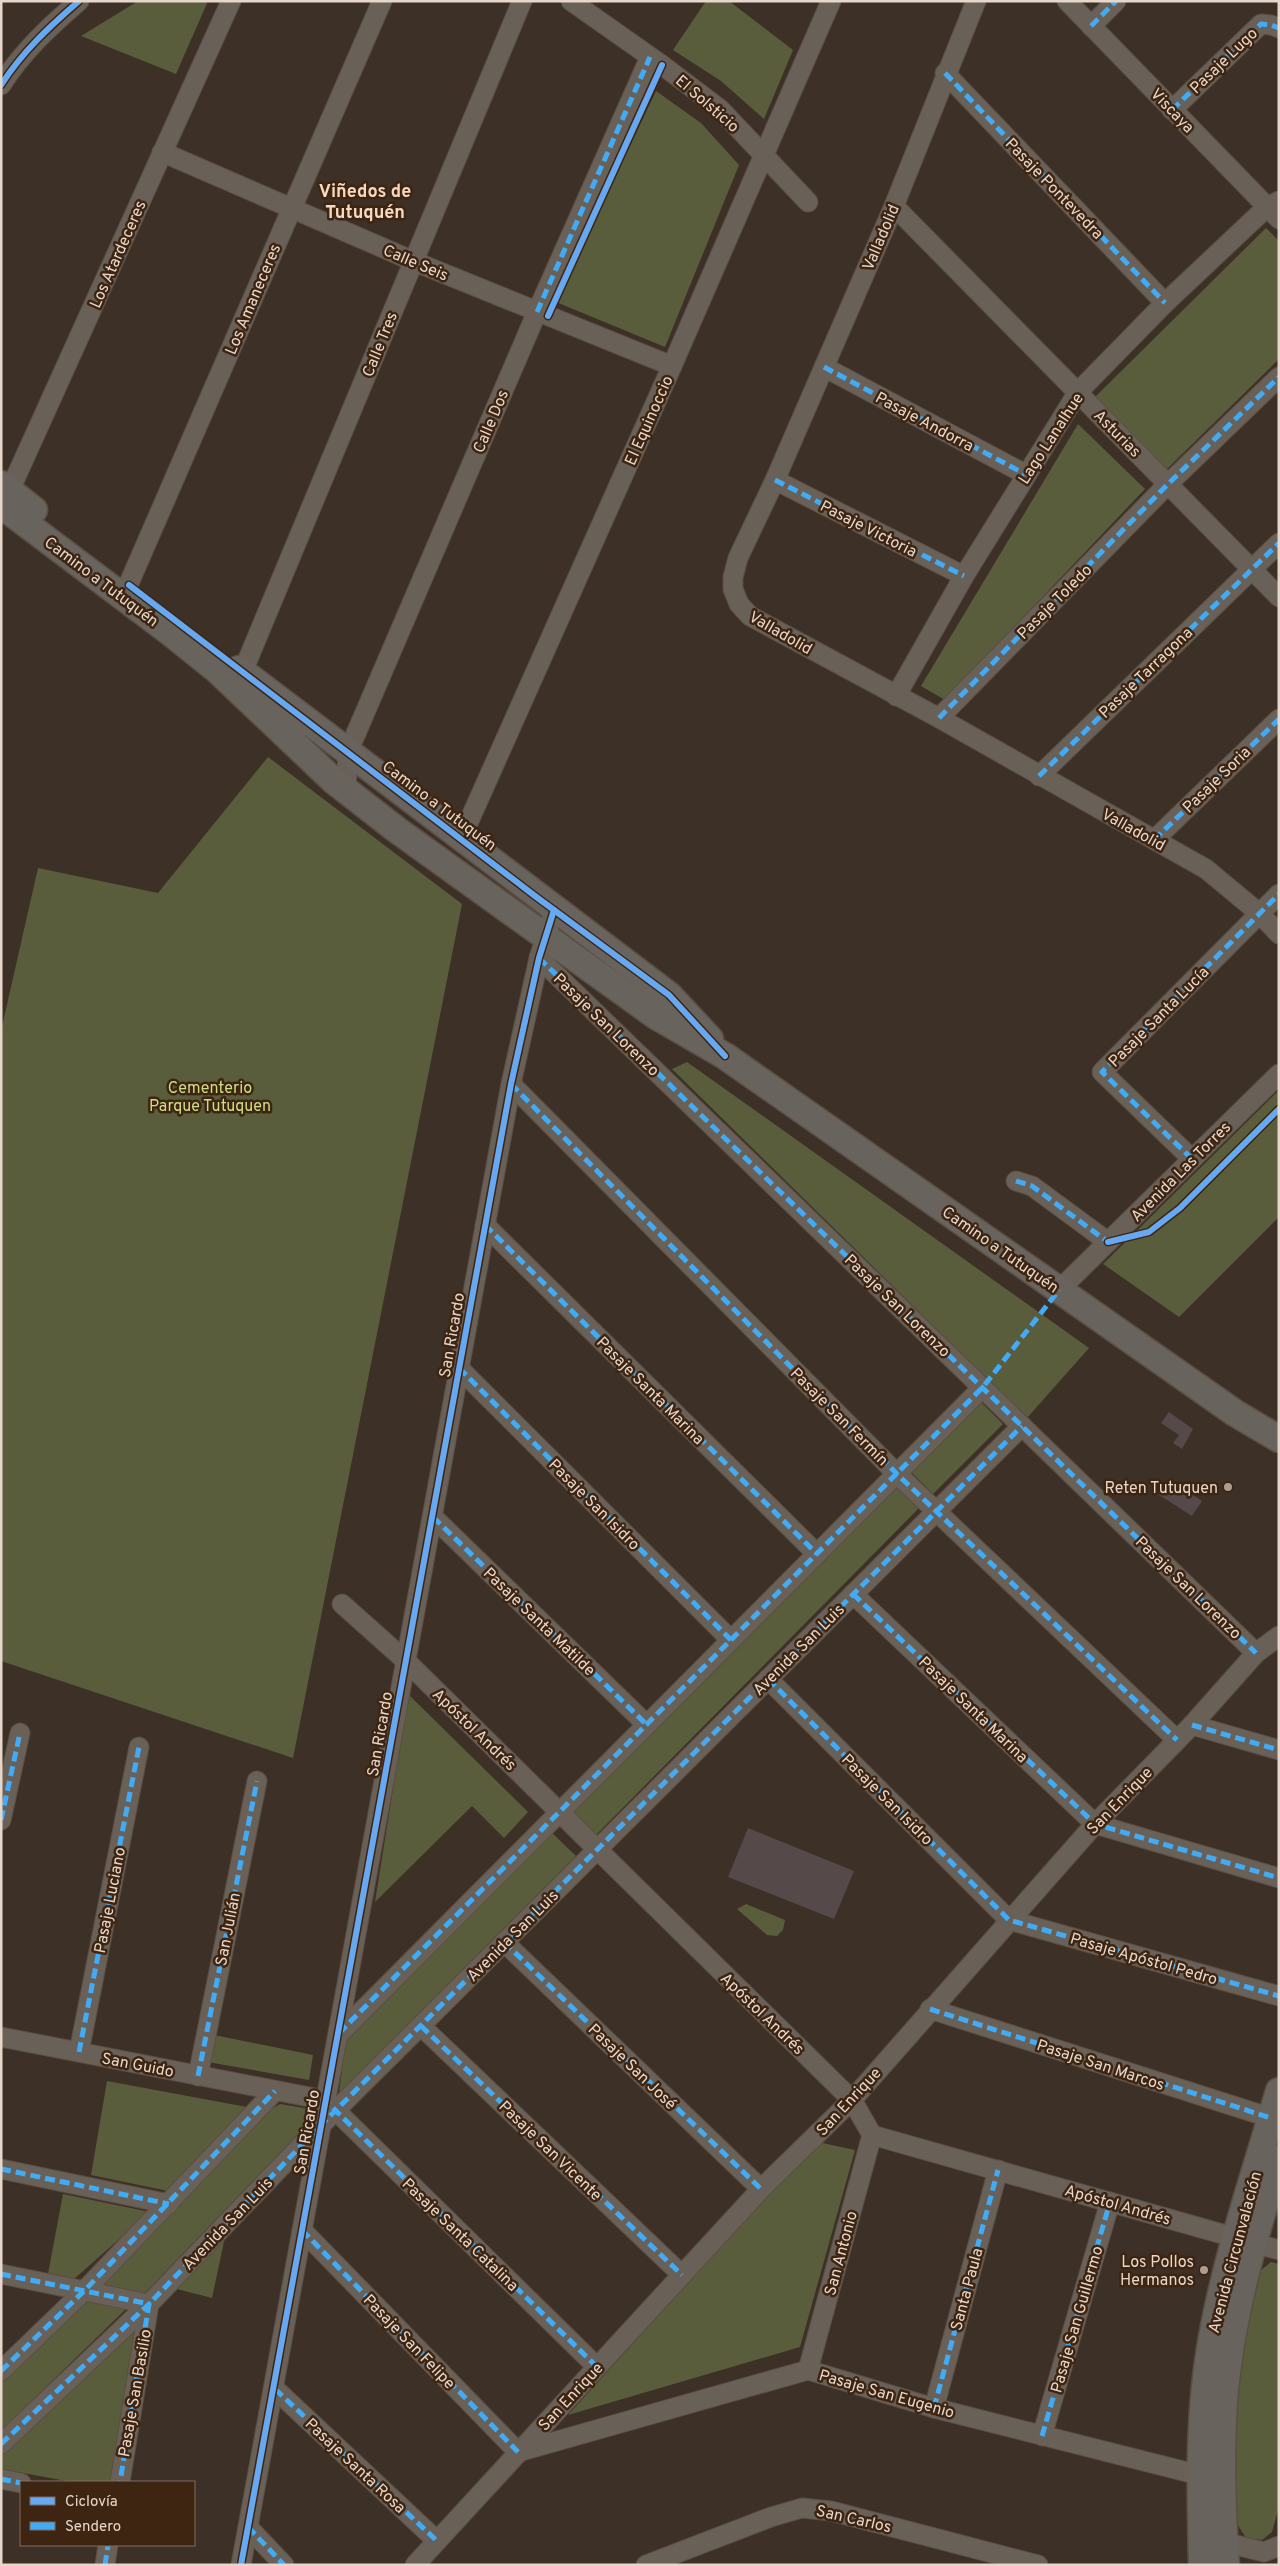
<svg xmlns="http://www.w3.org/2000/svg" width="1280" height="2566" viewBox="0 0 1280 2566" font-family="Overpass,sans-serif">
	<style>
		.green { fill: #595d3c }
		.building { fill: #554949 }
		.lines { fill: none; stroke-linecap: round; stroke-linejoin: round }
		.street-casing { stroke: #5a4e44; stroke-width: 21 }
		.secondary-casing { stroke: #5a4e44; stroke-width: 29 }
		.street { stroke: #696058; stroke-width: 19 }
		.secondary { stroke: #68635c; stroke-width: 26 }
		.quiet { stroke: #42abf6; stroke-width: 5; stroke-dasharray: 10 5; stroke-linecap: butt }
		.cycleway-casing { stroke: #3d2512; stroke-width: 9 }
		.cycleway { stroke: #66a8f1; stroke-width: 6 }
		.poi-dot { fill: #ac9d91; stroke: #3d2512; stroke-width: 2 }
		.labels { text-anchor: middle; stroke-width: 5; stroke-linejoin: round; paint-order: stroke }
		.street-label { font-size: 16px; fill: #e7d7cb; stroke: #3d2512 }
		.park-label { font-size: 16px; fill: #cddf85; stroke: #3d2512 }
		.poi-label { font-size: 16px; fill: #e7d7cb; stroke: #3d2512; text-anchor: end }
		.neighbourhood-label { font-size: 18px; font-weight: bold; fill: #f7d8c0; stroke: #3d2512 }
	</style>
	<rect width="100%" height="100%" fill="#3d3026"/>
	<!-- green -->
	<g class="green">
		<polygon points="138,1 208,1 176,74 81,36"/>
		<polygon points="706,1 729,1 793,50 764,119 721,81 673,50"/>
		<polygon points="656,91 701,123 739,165 665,347 556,302"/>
		<polygon points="1266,228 1279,241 1279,359 1167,469 1094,398"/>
		<polygon points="1078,424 1145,489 945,700 921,686"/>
		<polygon points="268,757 462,904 293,1758 1,1661 1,1031 38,868 158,893"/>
		<polygon points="687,1062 1089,1348 1027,1418 672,1069"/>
		<polygon points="1279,1090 1279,1217 1179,1317 1103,1264"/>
		<polygon points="978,1399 1003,1424 933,1494 908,1469"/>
		<polygon points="900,1484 921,1506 595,1836 570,1810"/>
		<polygon points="408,1694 528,1812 504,1838 472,1806 375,1902"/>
		<polygon points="548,1829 576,1856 339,2093 347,2029"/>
		<polygon points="746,1904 785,1920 783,1930 777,1936 767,1935 737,1909"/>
		<polygon points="214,2035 313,2055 309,2080 208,2062"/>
		<polygon points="107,2081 247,2107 168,2191 91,2175"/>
		<polygon points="280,2104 310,2109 305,2127 142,2296 101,2286 269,2110"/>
		<polygon points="818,2142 855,2150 800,2347 568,2415 789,2171"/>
		<polygon points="63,2194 150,2212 74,2279 48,2274"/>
		<polygon points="225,2237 212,2298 173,2288"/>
		<polygon points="1271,2262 1279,2264 1279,2507 1272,2532 1262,2540 1246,2538 1234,2519 1237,2359 1260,2271"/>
		<polygon points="87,2298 127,2308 1,2431 1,2382"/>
		<polygon points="141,2320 114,2480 111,2482 72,2482 1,2469 1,2454"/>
	</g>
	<!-- building -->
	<g class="building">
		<polygon points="1169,1412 1193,1429 1182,1449 1173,1443 1179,1435 1161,1423"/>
		<polygon points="1169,1479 1202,1501 1192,1516 1159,1495"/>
		<polygon points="748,1828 854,1871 834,1919 728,1877"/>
	</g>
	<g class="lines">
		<!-- street casing -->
		<g class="street-casing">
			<g id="street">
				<polyline points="571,1 662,65 720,109 808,202"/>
				<polyline points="976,1 894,206 775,480 738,558 733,577 733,589 739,604 750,616 939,718 1206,869 1259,913 1279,934"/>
				<polyline points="1067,1 1279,219"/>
				<polyline points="1091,26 1116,1"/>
				<polyline points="945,73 1165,303"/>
				<path d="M 1,85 C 23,51 49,27 79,1"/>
				<polyline points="1172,110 1261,24 1271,25 1279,28"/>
				<polyline points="162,152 413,261 672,366"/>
				<polyline points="894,206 1279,597"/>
				<polyline points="824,367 1025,474"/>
				<polyline points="775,480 964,576"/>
				<polyline points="5,501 231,1"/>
				<polyline points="123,597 382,1"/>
				<polyline points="238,683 522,1"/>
				<polyline points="896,696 964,576 1078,392 1165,303 1267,207 1279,201"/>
				<polyline points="939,718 1168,484 1279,377"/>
				<polyline points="1039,776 1279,543"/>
				<polyline points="346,791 348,752 537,312 650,57"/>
				<polyline points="458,836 469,821 672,366 831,1"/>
				<polyline points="1154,840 1279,719"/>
				<polyline points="539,958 1256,1653"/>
				<polyline points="511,1084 897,1474 1177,1740"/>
				<polyline points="1192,1159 1102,1072 1279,894"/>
				<polyline points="1016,1181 1032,1186 1108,1242"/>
				<polyline points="485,1225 817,1554"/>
				<polyline points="1059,1290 1279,1074"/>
				<polyline points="459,1368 731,1640"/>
				<polyline points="433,1517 647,1725"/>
				<polyline points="853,1594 1095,1824 1279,1878"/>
				<polyline points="342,1604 407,1662 852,2100 872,2135 1279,2250"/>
				<polyline points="768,1679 1009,1920 1279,1996"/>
				<polyline points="1192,1725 1279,1750"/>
				<polyline points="1,1820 20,1733"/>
				<polyline points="504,1942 761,2189"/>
				<polyline points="930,2009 1271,2118"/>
				<polyline points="421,2026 682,2275"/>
				<polyline points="338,2035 983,1387"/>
				<polyline points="1,2037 325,2100 597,2367"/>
				<polyline points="79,2052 139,1747"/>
				<polyline points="198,2076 257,1781"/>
				<polyline points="1,2169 169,2204"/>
				<polyline points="302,2230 518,2452 808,2370 934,2408 1199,2475"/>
				<polyline points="1,2274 149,2304 120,2482"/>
				<polyline points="808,2370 872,2135"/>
				<polyline points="1,2371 85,2290 275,2091"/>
				<polyline points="275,2389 437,2541"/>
				<polyline points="934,2408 998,2170"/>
				<polyline points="1042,2436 1110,2202"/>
				<polyline points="1,2444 149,2304 321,2125 1022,1426"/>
				<polyline points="1,2479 21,2483"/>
				<polyline points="248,2527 284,2565"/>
				<polyline points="1224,2542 1264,2552 1279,2546"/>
				<polyline points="105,2565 108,2545"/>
				<polyline points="241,2565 511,1084 539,958 554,910"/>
				<polyline points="415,2565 761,2189 852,2100 1095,1824 1192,1725 1256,1653 1279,1636"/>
				<polyline points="646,2565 771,2517 802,2508 831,2511 1038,2565"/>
			</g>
		</g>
		<!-- secondary casing -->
		<g class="secondary-casing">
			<g id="secondary">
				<polyline points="1,484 34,510"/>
				<polyline points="1,505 171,633 217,670 334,781 397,830 656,1016 725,1056 1235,1413 1279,1439"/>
				<polyline points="239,669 669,995 710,1039"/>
				<path d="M 1202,2565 C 1200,2488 1198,2413 1212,2337 C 1227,2254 1255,2173 1279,2091"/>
				<path d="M 1226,2565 C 1222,2507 1220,2449 1225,2390 C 1233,2310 1255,2234 1279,2158"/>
			</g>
		</g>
		<!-- street -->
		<use href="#street" class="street"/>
		<!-- secondary -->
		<use href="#secondary" class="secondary"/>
		<!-- quiet -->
		<g class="quiet">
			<polyline points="1091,26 1116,1"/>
			<polyline points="945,73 1165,303"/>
			<polyline points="1172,110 1261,24 1271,25 1279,28"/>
			<polyline points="537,312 650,57"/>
			<polyline points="824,367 1025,474"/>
			<polyline points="775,480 964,576"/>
			<polyline points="939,718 1168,484 1279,377"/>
			<polyline points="1039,776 1279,543"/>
			<polyline points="1154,840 1279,719"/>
			<polyline points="539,958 1256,1653"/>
			<polyline points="511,1084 897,1474 1177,1740"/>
			<polyline points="1192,1159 1102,1072 1279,894"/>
			<polyline points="1016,1181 1032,1186 1108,1242"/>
			<polyline points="485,1225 817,1554"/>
			<polyline points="459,1368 731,1640"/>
			<polyline points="433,1517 647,1725"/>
			<polyline points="853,1594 1095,1824 1279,1878"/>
			<polyline points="768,1679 1009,1920 1279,1996"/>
			<polyline points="1192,1725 1279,1750"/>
			<polyline points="1,1820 20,1733"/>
			<polyline points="504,1942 761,2189"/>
			<polyline points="930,2009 1271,2118"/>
			<polyline points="421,2026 682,2275"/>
			<polyline points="339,2033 983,1387 1059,1290"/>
			<polyline points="79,2052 139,1747"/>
			<polyline points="198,2076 257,1781"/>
			<polyline points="333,2108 597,2367"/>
			<polyline points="1,2169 169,2204"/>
			<polyline points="302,2230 518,2452"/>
			<polyline points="1,2274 149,2304 120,2482"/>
			<polyline points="1,2371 85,2290 275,2091"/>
			<polyline points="275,2389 437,2541"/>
			<polyline points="934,2408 998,2170"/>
			<polyline points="1042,2436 1110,2202"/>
			<polyline points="1,2444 149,2304 321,2125 1022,1426"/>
			<polyline points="1,2479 21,2483"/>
			<polyline points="248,2527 284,2565"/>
			<polyline points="105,2565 108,2545"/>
		</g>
		<!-- cycleway casing -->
		<g class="cycleway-casing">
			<g id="cycleway">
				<path d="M 1,85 C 23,51 49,27 79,1"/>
				<polyline points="548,316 662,65"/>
				<polyline points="129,585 535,896 669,995 725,1056"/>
				<polyline points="1108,1242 1149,1232 1180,1208 1279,1109"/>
				<polyline points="241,2565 511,1084 539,958 554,910"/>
			</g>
		</g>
		<!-- cycleway -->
		<use href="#cycleway" class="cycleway"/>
	</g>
	<!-- markers -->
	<g class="poi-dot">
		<circle cx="1228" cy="1487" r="5"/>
		<circle cx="1204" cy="2270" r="5"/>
	</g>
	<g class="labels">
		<!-- street labels -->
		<g class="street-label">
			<text transform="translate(1223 60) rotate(-44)" y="6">Pasaje Lugo</text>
			<text transform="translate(708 103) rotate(41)" y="6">El Solsticio</text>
			<text transform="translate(1173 110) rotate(46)" y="6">Viscaya</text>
			<text transform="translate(1055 188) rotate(46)" y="6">Pasaje Pontevedra</text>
			<text transform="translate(880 237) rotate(-67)" y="6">Valladolid</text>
			<text transform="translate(117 254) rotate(-66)" y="6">Los Atardeceres</text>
			<text transform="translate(416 262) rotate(23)" y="6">Calle Seis</text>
			<text transform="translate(252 299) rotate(-67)" y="6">Los Amaneceres</text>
			<text transform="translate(379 344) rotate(-68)" y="6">Calle Tres</text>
			<text transform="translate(648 420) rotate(-66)" y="6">El Equinoccio</text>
			<text transform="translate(490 421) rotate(-67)" y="6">Calle Dos</text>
			<text transform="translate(925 421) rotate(28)" y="6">Pasaje Andorra</text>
			<text transform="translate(1118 433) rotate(45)" y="6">Asturias</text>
			<text transform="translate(1050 438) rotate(-57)" y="6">Lago Lanalhue</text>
			<text transform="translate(869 528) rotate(27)" y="6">Pasaje Victoria</text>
			<text transform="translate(102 581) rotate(37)" y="6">Camino a Tutuquén</text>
			<text transform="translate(1054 601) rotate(-45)" y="6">Pasaje Toledo</text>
			<text transform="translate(781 632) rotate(30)" y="6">Valladolid</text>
			<text transform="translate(1145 672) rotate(-44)" y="6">Pasaje Tarragona</text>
			<text transform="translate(1216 779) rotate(-44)" y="6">Pasaje Soria</text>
			<text transform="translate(440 805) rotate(37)" y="6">Camino a Tutuquén</text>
			<text transform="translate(1134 829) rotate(29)" y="6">Valladolid</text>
			<text transform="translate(1158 1016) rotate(-45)" y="6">Pasaje Santa Lucía</text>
			<text transform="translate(607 1024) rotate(44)" y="6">Pasaje San Lorenzo</text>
			<text transform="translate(1180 1171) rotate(-45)" y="6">Avenida Las Torres</text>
			<text transform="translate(1001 1249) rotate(35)" y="6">Camino a Tutuquén</text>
			<text transform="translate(898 1305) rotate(44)" y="6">Pasaje San Lorenzo</text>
			<text transform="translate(451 1335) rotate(-80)" y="6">San Ricardo</text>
			<text transform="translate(651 1390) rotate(45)" y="6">Pasaje Santa Marina</text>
			<text transform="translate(840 1416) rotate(45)" y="6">Pasaje San Fermín</text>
			<text transform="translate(595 1504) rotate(45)" y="6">Pasaje San Isidro</text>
			<text transform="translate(1189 1587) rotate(44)" y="6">Pasaje San Lorenzo</text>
			<text transform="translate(540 1621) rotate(44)" y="6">Pasaje Santa Matilde</text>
			<text transform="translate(798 1649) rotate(-45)" y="6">Avenida San Luis</text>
			<text transform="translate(974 1709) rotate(44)" y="6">Pasaje Santa Marina</text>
			<text transform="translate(475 1729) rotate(44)" y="6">Apóstol Andrés</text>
			<text transform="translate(379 1734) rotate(-80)" y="6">San Ricardo</text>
			<text transform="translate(888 1799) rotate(45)" y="6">Pasaje San Isidro</text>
			<text transform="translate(1119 1800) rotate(-46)" y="6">San Enrique</text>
			<text transform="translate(109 1900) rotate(-79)" y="6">Pasaje Luciano</text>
			<text transform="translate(227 1929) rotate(-79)" y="6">San Julián</text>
			<text transform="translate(512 1935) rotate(-45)" y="6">Avenida San Luis</text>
			<text transform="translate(1144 1958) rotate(16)" y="6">Pasaje Apóstol Pedro</text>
			<text transform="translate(763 2013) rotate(44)" y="6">Apóstol Andrés</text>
			<text transform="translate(138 2064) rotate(11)" y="6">San Guido</text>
			<text transform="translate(1101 2064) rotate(18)" y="6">Pasaje San Marcos</text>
			<text transform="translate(633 2066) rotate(44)" y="6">Pasaje San José</text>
			<text transform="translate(848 2101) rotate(-47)" y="6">San Enrique</text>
			<text transform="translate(306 2132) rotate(-80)" y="6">San Ricardo</text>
			<text transform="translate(551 2150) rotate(44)" y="6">Pasaje San Vicente</text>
			<text transform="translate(1118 2204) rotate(16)" y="6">Apóstol Andrés</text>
			<text transform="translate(227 2223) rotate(-46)" y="6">Avenida San Luis</text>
			<text transform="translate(461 2234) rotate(44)" y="6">Pasaje Santa Catalina</text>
			<text transform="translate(1234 2252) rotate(-75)" y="6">Avenida Circunvalación</text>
			<text transform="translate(840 2253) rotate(-75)" y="6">San Antonio</text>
			<text transform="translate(966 2289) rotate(-75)" y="6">Santa Paula</text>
			<text transform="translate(1076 2319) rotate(-74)" y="6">Pasaje San Guillermo</text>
			<text transform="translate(410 2341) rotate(46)" y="6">Pasaje San Felipe</text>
			<text transform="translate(134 2393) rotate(-80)" y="6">Pasaje San Basilio</text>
			<text transform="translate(887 2393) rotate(16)" y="6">Pasaje San Eugenio</text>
			<text transform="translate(570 2396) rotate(-47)" y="6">San Enrique</text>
			<text transform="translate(356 2465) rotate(43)" y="6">Pasaje Santa Rosa</text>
			<text transform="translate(854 2518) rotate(13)" y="6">San Carlos</text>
		</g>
		<!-- park labels -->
		<g class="park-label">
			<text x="210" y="1093">Cementerio<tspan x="210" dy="18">Parque Tutuquen</tspan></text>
		</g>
		<!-- poi labels -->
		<g class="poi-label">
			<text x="1218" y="1493">Reten Tutuquen</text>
			<text x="1194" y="2267">Los Pollos<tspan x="1194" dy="18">Hermanos</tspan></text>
		</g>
		<!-- neighbourhood labels -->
		<g class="neighbourhood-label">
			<text x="365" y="197">Viñedos de<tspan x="365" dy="21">Tutuquén</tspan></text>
		</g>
	</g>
	<!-- border -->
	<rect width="1280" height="2566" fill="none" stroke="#e7d7cb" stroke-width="5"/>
	<!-- legend -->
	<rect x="20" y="2481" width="175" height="65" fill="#3d2512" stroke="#816c5c"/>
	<rect x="30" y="2497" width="25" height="8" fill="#66a8f1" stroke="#816c5c"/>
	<text x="65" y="2506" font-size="15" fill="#e7d7cb">Ciclovía</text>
	<rect x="30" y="2522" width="25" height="8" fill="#42abf6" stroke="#816c5c"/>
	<text x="65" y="2531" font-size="15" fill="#e7d7cb">Sendero</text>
</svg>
